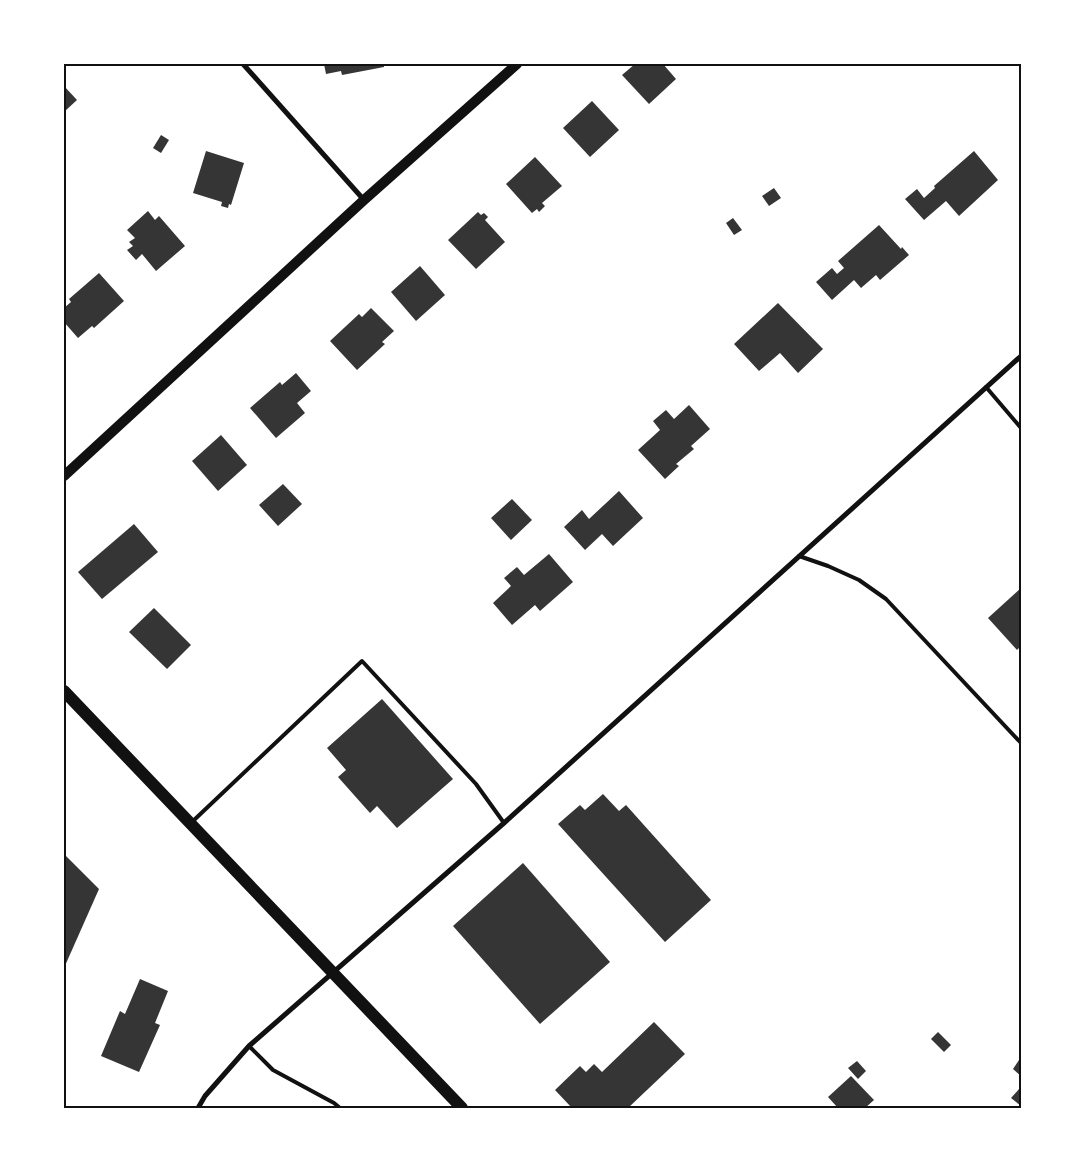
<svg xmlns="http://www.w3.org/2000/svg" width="1085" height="1172" viewBox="0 0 1085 1172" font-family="'Exo 2',sans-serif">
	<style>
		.building { fill: #353535 }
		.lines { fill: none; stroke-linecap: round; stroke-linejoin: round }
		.service { stroke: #111; stroke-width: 4 }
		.minor { stroke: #111; stroke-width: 5 }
		.secondary { stroke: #111; stroke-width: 10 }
		.primary { stroke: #111; stroke-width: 12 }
		.neatline { fill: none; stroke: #111; stroke-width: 2 }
	</style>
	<rect width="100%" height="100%" fill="#fff"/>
	<!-- building -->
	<g class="building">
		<polygon points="324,64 384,64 384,67 342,75 341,71 326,74"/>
		<polygon points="635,64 663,64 676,79 649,104 622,75"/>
		<polygon points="64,86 77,100 64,112"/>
		<polygon points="592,101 619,130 590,157 563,128"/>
		<polygon points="161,135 169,140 161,153 153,148"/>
		<polygon points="206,151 244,163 231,205 229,204 228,208 221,206 222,202 193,193"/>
		<polygon points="974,151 998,180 959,216 946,201 924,220 905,199 917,189 924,198 935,188 934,186"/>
		<polygon points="535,157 562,186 542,203 545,206 539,212 537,209 532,213 506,184"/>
		<polygon points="774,188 781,198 769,206 762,196"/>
		<polygon points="148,211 155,220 159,216 185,246 156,271 142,254 136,260 127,250 133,246 129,242 135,238 127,230"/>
		<polygon points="478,212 481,215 484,213 488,217 485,220 505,242 476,269 448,240"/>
		<polygon points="733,218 742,230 734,235 726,223"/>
		<polygon points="879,225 901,249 902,247 909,255 880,280 876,275 861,288 854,280 832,300 816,282 832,268 837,274 844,268 838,261"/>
		<polygon points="420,266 445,295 416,321 391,292"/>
		<polygon points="99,273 124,301 94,328 92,326 78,338 64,322 64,308 71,302 69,299"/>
		<polygon points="778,303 823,349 798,373 780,353 759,371 734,344"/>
		<polygon points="371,308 394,331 382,342 385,344 357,370 330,341 359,314 362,317"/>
		<polygon points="296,373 311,391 297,403 305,413 276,438 250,408 280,382 282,385"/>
		<polygon points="689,405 710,429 691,446 694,449 676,464 679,466 665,479 638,450 660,430 653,421 666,410 674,419"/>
		<polygon points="221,435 247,465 218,491 192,461"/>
		<polygon points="283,484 302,504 278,526 259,505"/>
		<polygon points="619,491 643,518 613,546 602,534 585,550 564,527 582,510 589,519"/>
		<polygon points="512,499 532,520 511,540 491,518"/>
		<polygon points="134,524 158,552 102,599 78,572"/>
		<polygon points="549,554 573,582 540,611 535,605 512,625 493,603 511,586 504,578 517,567 524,575"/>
		<polygon points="1021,588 1021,646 1017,650 988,618"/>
		<polygon points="154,608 191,645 167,669 129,632"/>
		<polygon points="382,699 453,779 397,828 377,806 370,813 338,777 346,770 327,748"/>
		<polygon points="603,794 619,811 626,805 711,900 665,942 558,824 580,805 585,810"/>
		<polygon points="64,854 99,889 64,968"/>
		<polygon points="523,863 610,962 540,1024 453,926"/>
		<polygon points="140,979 168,991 155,1023 160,1025 139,1072 101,1056 120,1011 125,1014"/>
		<polygon points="654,1022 685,1054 628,1108 572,1108 555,1090 580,1066 586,1072 594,1064 602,1072"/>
		<polygon points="938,1032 951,1045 944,1052 931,1039"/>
		<polygon points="1021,1057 1021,1076 1013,1069"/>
		<polygon points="857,1061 866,1071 858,1079 848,1068"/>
		<polygon points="851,1076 874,1100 865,1108 838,1108 828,1097"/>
		<polygon points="1019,1089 1021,1091 1021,1106 1011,1098"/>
	</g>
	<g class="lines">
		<!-- service -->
		<g class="service">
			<polyline points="986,387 1021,428"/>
			<polyline points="799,556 828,566 859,580 886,599 1021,743"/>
			<polyline points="193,821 362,661 476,784 504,823"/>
			<polyline points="249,1046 273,1070 334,1103 340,1108"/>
		</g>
		<!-- minor -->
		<g class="minor">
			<polyline points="243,64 364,200"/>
			<polyline points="198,1108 205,1096 249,1046 504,823 1021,356"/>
		</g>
		<!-- secondary -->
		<polyline class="secondary" points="64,476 364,200 517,64"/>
		<!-- primary -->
		<polyline class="primary" points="64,691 462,1108"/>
	</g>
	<!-- border -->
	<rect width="1085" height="1172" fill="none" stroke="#ffffff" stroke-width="130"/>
	<rect x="65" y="65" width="955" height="1042" class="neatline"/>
</svg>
